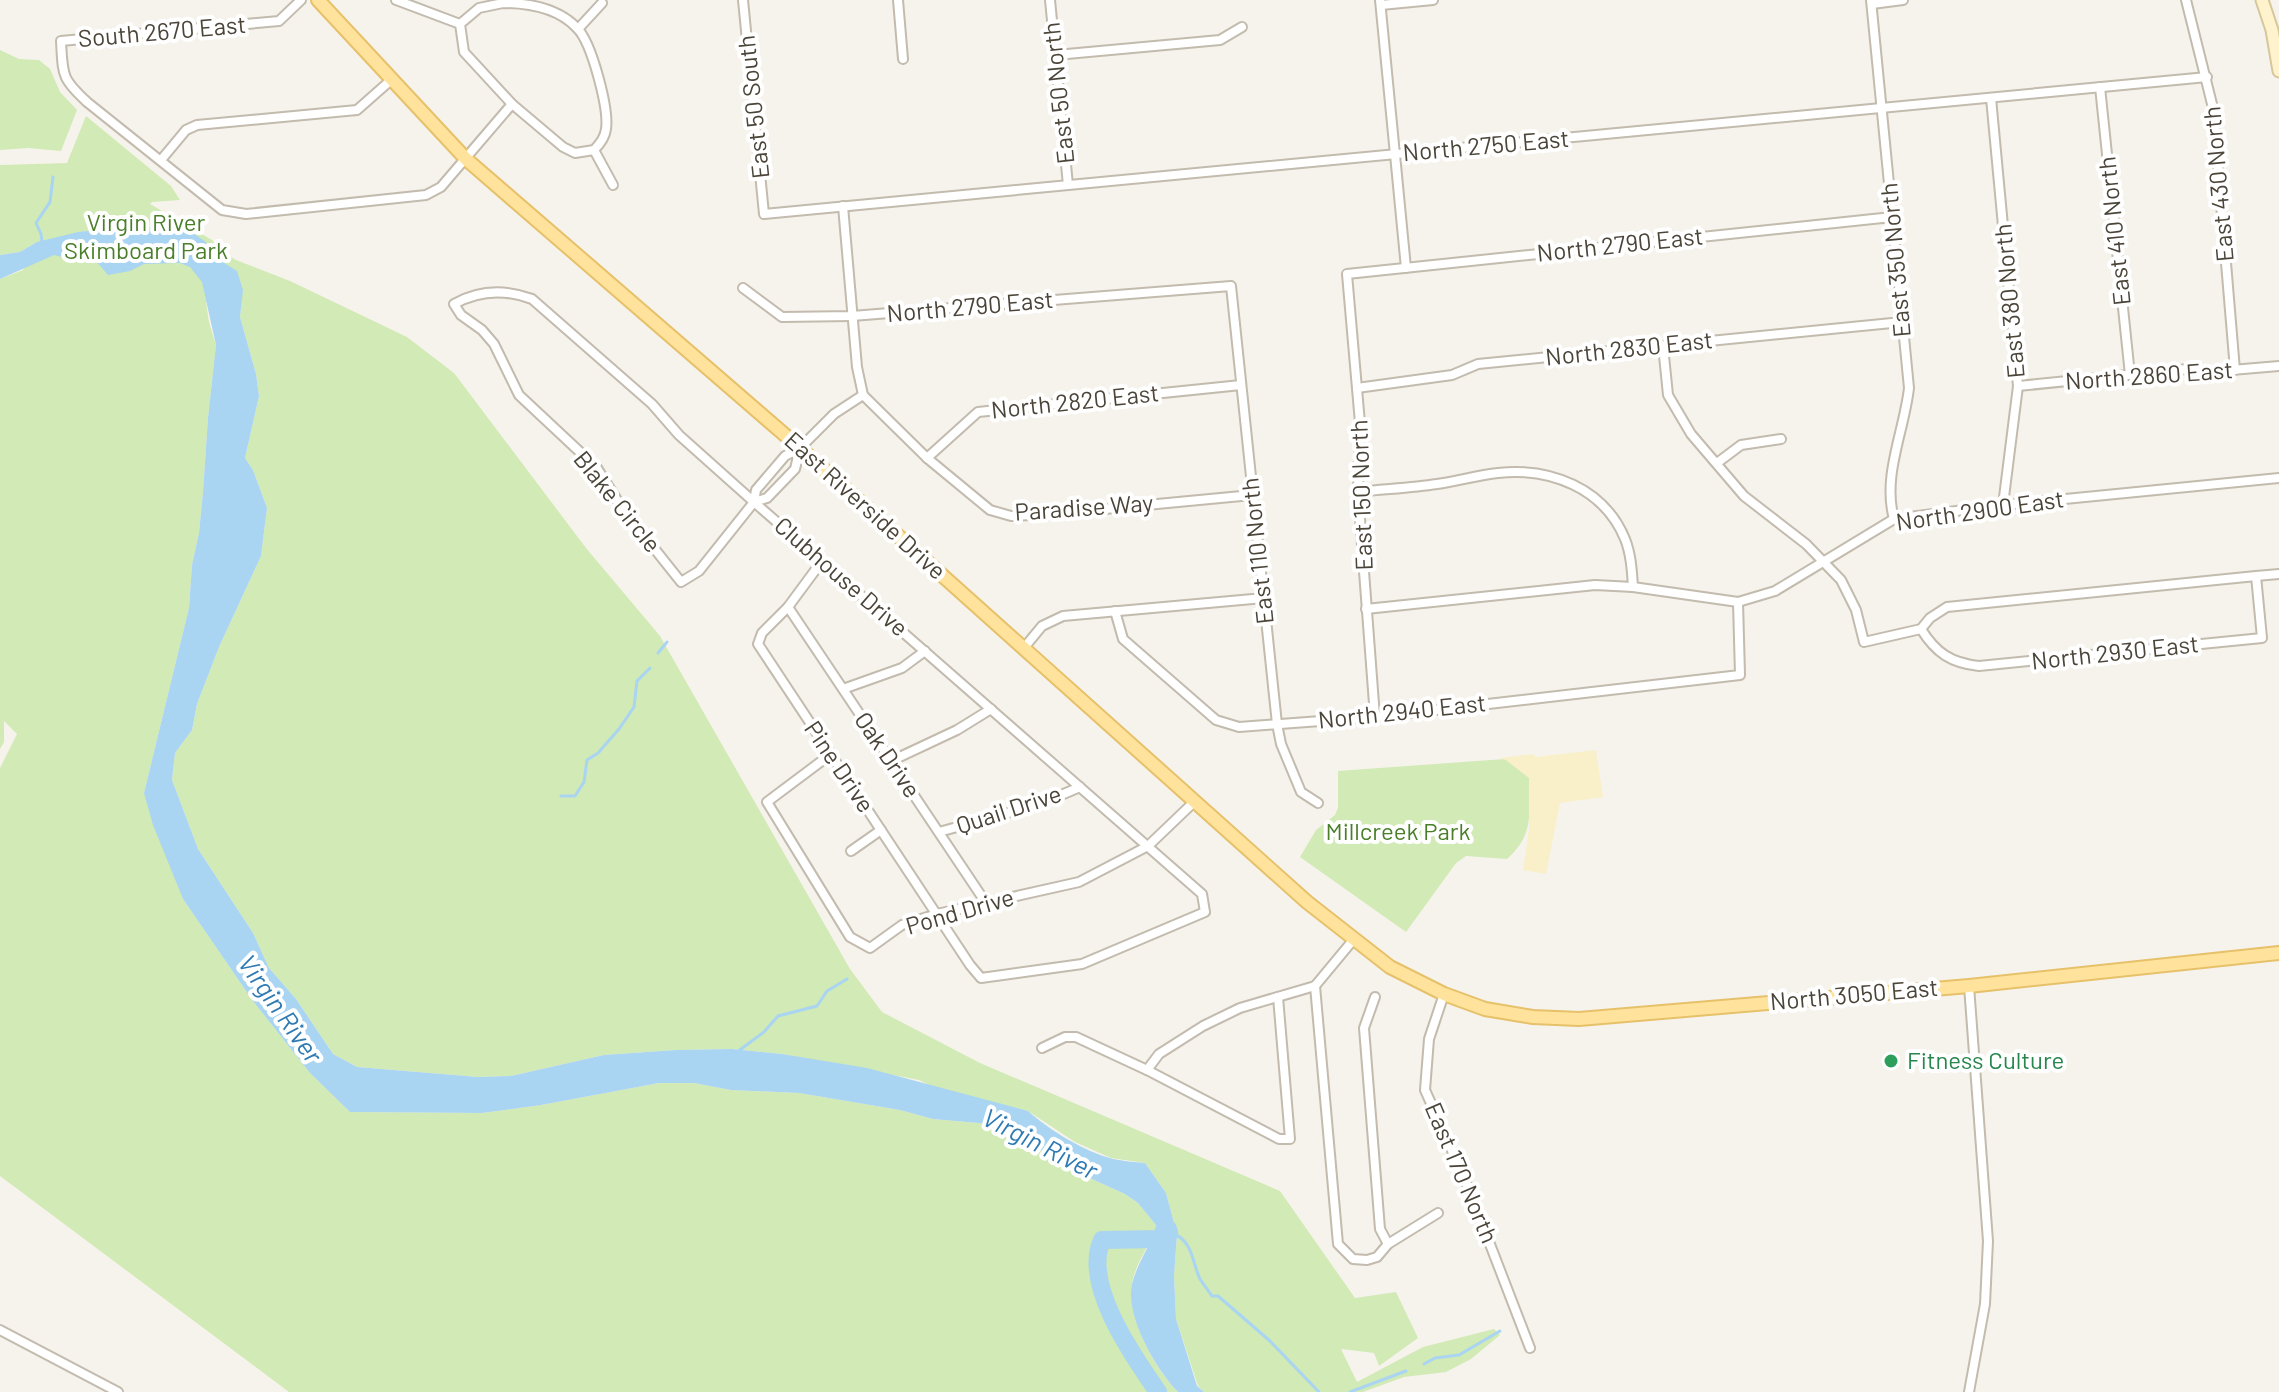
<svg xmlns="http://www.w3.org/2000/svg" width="2279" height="1392" viewBox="0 0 2279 1392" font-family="Barlow,sans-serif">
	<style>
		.green { fill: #d2eab5 }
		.sand { fill: #f9efc9 }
		.water { fill: #a9d4f2 }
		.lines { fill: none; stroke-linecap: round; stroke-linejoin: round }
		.stream { stroke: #a9d4f2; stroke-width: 3 }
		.river { stroke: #a9d4f2; stroke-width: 18 }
		.street-casing { stroke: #c2bbae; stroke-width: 12 }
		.secondary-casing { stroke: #d6c79b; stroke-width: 15 }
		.primary-casing { stroke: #e6c16a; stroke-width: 16 }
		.street { stroke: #fff; stroke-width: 8 }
		.secondary { stroke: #fff3cd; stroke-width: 11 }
		.primary { stroke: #ffe39c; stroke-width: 12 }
		.leisure-dot { fill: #2e9e5b; stroke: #fff; stroke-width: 3 }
		.labels { text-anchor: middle; stroke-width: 8; stroke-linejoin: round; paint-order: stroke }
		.street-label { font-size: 24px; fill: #4b4439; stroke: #fff }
		.park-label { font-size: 24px; fill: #4a7f2a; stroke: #fff }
		.leisure-label { font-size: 24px; fill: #27864d; stroke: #fff; text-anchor: start }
		.water-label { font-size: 26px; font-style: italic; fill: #2e7ab2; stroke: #fff }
	</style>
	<rect width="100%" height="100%" fill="#f6f3ec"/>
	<!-- green -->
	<g class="green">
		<polygon points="0,50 19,59 39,60 50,69 60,92 77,110 61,151 28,148 0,150"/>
		<path d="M 86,116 L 171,186 L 180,200 L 152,202 L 150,204 L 212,240 L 223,252 L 236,260 L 290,281 L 407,337 L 454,373 L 586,548 L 660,636 L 850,969 L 882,1012 L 980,1063 L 1280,1191 L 1355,1298 L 1396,1292 L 1418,1338 L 1379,1366 L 1374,1353 L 1341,1349 L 1357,1382 L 1423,1347 L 1494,1329 L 1500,1335 L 1471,1359 L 1446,1372 L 1404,1377 L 1363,1392 L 1204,1392 L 1198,1386 L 1176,1319 L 1174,1276 L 1177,1234 L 1166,1193 L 1145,1163 L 1111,1158 L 1075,1142 L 1028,1111 L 935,1088 L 919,1080 L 782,1054 L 732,1049 L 676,1050 L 604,1055 L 511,1076 L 478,1077 L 357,1067 L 333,1054 L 296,999 L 269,968 L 253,933 L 198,849 L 172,780 L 175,753 L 192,730 L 197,704 L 219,647 L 261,556 L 267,508 L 253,470 L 245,458 L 259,396 L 256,374 L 240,317 L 242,296 L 206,302 L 209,322 L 216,345 L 208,418 L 203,492 L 199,533 L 192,565 L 189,608 L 144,793 L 183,899 L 253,1001 L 310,1073 L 350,1112 L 482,1113 L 541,1105 L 659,1083 L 694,1083 L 731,1090 L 799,1093 L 900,1110 L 933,1119 L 990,1124 L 1019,1137 L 1072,1170 L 1125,1194 L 1138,1203 L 1156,1225 C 1151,1245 1135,1263 1132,1284 C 1127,1318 1154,1368 1178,1392 L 289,1392 L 0,1176 L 0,768 L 17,734 L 4,721 L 4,742 L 0,749 L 0,279 L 23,270 L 37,242 L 20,252 L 0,255 L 0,165 L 67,163 Z"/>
		<path d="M 1505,759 L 1529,777 C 1529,813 1535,834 1507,859 L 1466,856 L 1456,863 L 1406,932 L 1300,857 L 1316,830 L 1335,815 L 1338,808 L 1338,771 Z"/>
	</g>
	<!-- sand -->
	<polygon class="sand" points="1596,750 1603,797 1560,803 1546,874 1523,870 1529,829 1529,778 1506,760 1500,758 1533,754 1536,757"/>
	<!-- water -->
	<path class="water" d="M 163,224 L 187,229 L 206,242 L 210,254 L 237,271 L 243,290 L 240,317 L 256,374 L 259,396 L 245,458 L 253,470 L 267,508 L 261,556 L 219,647 L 197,704 L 192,730 L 175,753 L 172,780 L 198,849 L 253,933 L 269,968 L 296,999 L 333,1054 L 357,1067 L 478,1077 L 511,1076 L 604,1055 L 676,1050 L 732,1049 L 782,1054 L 867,1068 L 1028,1111 C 1051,1131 1083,1151 1113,1159 C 1123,1161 1134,1162 1145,1163 L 1166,1193 L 1177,1234 L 1174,1276 L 1176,1319 L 1197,1386 L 1204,1392 L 1178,1392 C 1156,1370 1125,1316 1132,1284 C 1137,1263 1151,1246 1156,1225 L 1138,1203 L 1125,1194 L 1072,1170 L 1019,1137 L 990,1124 L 933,1119 L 900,1110 L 799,1093 L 731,1090 L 694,1083 L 659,1083 L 541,1105 L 482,1113 L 350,1112 L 310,1073 L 253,1001 L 183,899 L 153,825 L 144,793 L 189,608 L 192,565 L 199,533 L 203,492 L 208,418 L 216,345 L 202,282 L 190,267 L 180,263 L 144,264 L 130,271 L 108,275 L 90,254 L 66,258 L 54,255 L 0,279 L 0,255 L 20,252 L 37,242 L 78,232 L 108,229 L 124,233 Z"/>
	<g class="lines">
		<!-- stream -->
		<g class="stream">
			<polyline points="42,242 41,234 36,223 50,202 53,177"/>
			<polyline points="658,653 667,642"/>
			<polyline points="561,796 575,796 584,782 587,760 598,753 619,729 634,707 637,681 650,668"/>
			<polyline points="737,1052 764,1032 778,1016 817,1006 827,991 847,979"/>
			<path d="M 1174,1234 C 1193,1242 1192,1262 1200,1279 C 1203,1284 1208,1290 1212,1296 L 1218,1296 L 1270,1341 L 1319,1392"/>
			<polyline points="1424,1364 1435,1358 1459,1355 1500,1331"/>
			<polyline points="1350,1392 1406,1371"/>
		</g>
		<!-- river -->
		<path class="river" d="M 1158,1392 C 1133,1356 1082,1284 1102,1240 L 1160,1239 L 1169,1233 L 1168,1229"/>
		<!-- street casing -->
		<g class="street-casing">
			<g id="street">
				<path d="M 301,0 L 279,21 L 61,41 C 63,75 61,78 87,102 L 222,210 L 246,214 L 426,195 L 441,187 L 512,104"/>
				<polyline points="396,0 460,24"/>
				<polyline points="743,0 764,214 2207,77"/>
				<polyline points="898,0 903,59"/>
				<polyline points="1050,0 1068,185"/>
				<polyline points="1380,0 1406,268"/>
				<path d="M 1871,0 L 1909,388 C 1904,432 1882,476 1894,519"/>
				<polyline points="2186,0 2213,108 2235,370"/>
				<path d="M 503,3 C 529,3 558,8 577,28 C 592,43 609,109 606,129 C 605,138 600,144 594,150 L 575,153 L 563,147 L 512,104 L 464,52 L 460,24 L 479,8 Z"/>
				<polyline points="1872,4 1903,0"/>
				<polyline points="1381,5 1433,0"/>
				<polyline points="578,29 602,3"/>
				<polyline points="1056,55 1220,40 1242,27"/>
				<polyline points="2100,87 2130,375"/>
				<polyline points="1991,98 2018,386 2003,505"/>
				<polyline points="594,150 613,185"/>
				<polyline points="161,160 186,130 197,125 357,110 391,80"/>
				<polyline points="843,206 857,367 863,395 927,458 990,510 1011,516 1052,514 1252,495"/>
				<polyline points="743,288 782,317 852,316 1231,286 1277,724 1281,744 1301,792 1318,803"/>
				<path d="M 1663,346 L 1668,395 L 1691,434 L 1744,496 L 1806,544 L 1841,580 L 1856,610 L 1864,642 L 1921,629 L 1930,618 L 1947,607 L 2256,576 L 2262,638 L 1979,666 C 1951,663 1936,653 1921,629"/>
				<polyline points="2018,386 2188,369 2208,372 2279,366"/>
				<polyline points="1357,388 1452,375 1478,364 1902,322"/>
				<polyline points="927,458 978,412 1241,385"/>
				<polyline points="1717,463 1741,445 1781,439"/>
				<path d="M 1358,492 C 1384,489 1411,488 1437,484 C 1458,481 1478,475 1498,473 C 1550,467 1604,488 1625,539 C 1631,554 1632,571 1633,587"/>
				<polyline points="754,502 767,498 795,469 800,448"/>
				<path d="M 822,561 L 788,607 L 762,633 L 758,644 L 970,965 L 981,978 L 1082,964 L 1205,912 L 1202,894 L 754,502 L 679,435 L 652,404 L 532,299 C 505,289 479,290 454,304 L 461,315 L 482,330 L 494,344 L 519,395 L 597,468 L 622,508 L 681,582 L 699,571 L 754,502 L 756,490 L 785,456 L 800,448 L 834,414 L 863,395"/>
				<polyline points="2256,576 2279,574"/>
				<polyline points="788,607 986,903"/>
				<polyline points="1366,609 1595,585 1633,587 1738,602 1775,591 1894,519 2003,505 2279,478"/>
				<polyline points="1115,611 1123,639 1216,720 1239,727 1375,717 1740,675 1738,602"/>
				<polyline points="1023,649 1042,626 1063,616 1264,598"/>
				<polyline points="843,689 902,668 925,651"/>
				<polyline points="1375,717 1358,492 1360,423 1347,274 1892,217"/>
				<polyline points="831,754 767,802 850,937 870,948 902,925 937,914 1079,882 1148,846 1194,802"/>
				<polyline points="891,761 957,730 991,709"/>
				<polyline points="939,832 1040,804 1080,787"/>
				<polyline points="851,851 881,830"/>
				<polyline points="1315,986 1338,1244 1353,1259 1367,1260 1377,1257 1388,1244 1438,1213"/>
				<polyline points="1444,994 1429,1039 1425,1090 1466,1182 1530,1348"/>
				<polyline points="1375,997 1364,1028 1380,1229 1388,1244"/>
				<polyline points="1042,1048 1065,1037 1076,1037 1147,1070 1279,1139 1290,1139 1278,997"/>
				<polyline points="1147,1070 1159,1054 1203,1026 1240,1008 1315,986 1354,939"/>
				<polyline points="0,1330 118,1392"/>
				<polyline points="1969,1392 1985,1304 1988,1241 1969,986"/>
			</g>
		</g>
		<!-- secondary casing -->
		<g class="secondary-casing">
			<polyline id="secondary" points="2262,0 2272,30 2279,71"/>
		</g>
		<!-- primary casing -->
		<g class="primary-casing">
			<polyline id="primary" points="318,0 466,159 800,448 1307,902 1390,967 1444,994 1485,1009 1533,1017 1579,1019 1969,986 2279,953"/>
		</g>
		<!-- street -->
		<use href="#street" class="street"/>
		<!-- secondary -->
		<use href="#secondary" class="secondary"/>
		<!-- primary -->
		<use href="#primary" class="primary"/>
	</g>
	<!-- markers -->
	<circle class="leisure-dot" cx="1891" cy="1061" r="8"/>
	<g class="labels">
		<!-- street labels -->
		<g class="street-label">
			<text transform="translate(162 32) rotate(-5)" y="8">South 2670 East</text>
			<text transform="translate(1059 93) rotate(-96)" y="8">East 50 North</text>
			<text transform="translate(754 107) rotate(-96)" y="8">East 50 South</text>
			<text transform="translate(1486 146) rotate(-5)" y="8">North 2750 East</text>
			<text transform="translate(2219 184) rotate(-95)" y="8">East 430 North</text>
			<text transform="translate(2115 231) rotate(-96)" y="8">East 410 North</text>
			<text transform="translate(1620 245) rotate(-6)" y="8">North 2790 East</text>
			<text transform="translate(1896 260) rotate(-95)" y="8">East 350 North</text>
			<text transform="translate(2010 301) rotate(-95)" y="8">East 380 North</text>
			<text transform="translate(970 307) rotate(-5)" y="8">North 2790 East</text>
			<text transform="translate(1629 349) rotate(-6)" y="8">North 2830 East</text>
			<text transform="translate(2149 376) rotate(-4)" y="8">North 2860 East</text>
			<text transform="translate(1075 402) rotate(-6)" y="8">North 2820 East</text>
			<text transform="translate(1362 495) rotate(-92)" y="8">East 150 North</text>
			<text transform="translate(617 502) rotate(51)" y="8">Blake Circle</text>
			<text transform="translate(865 506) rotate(42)" y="8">East Riverside Drive</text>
			<text transform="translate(1084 508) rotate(-4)" y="8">Paradise Way</text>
			<text transform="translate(1980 511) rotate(-8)" y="8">North 2900 East</text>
			<text transform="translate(1258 551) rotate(-96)" y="8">East 110 North</text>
			<text transform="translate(841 577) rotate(41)" y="8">Clubhouse Drive</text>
			<text transform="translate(2115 653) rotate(-6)" y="8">North 2930 East</text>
			<text transform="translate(1402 712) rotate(-6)" y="8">North 2940 East</text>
			<text transform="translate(887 755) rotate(56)" y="8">Oak Drive</text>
			<text transform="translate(839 767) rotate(56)" y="8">Pine Drive</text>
			<text transform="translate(1009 810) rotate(-18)" y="8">Quail Drive</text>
			<text transform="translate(960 912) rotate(-16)" y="8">Pond Drive</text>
			<text transform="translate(1854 995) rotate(-5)" y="8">North 3050 East</text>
			<text transform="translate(1461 1173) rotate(67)" y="8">East 170 North</text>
		</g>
		<!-- park labels -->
		<g class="park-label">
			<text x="146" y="231">Virgin River<tspan x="146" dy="28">Skimboard Park</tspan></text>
			<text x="1398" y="840">Millcreek Park</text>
		</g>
		<!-- leisure labels -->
		<g class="leisure-label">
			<text x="1907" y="1069">Fitness Culture</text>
		</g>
		<!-- water labels -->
		<g class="water-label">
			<text transform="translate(280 1009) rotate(55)" y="9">Virgin River</text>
			<text transform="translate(1040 1144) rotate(27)" y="9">Virgin River</text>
		</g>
	</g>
</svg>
